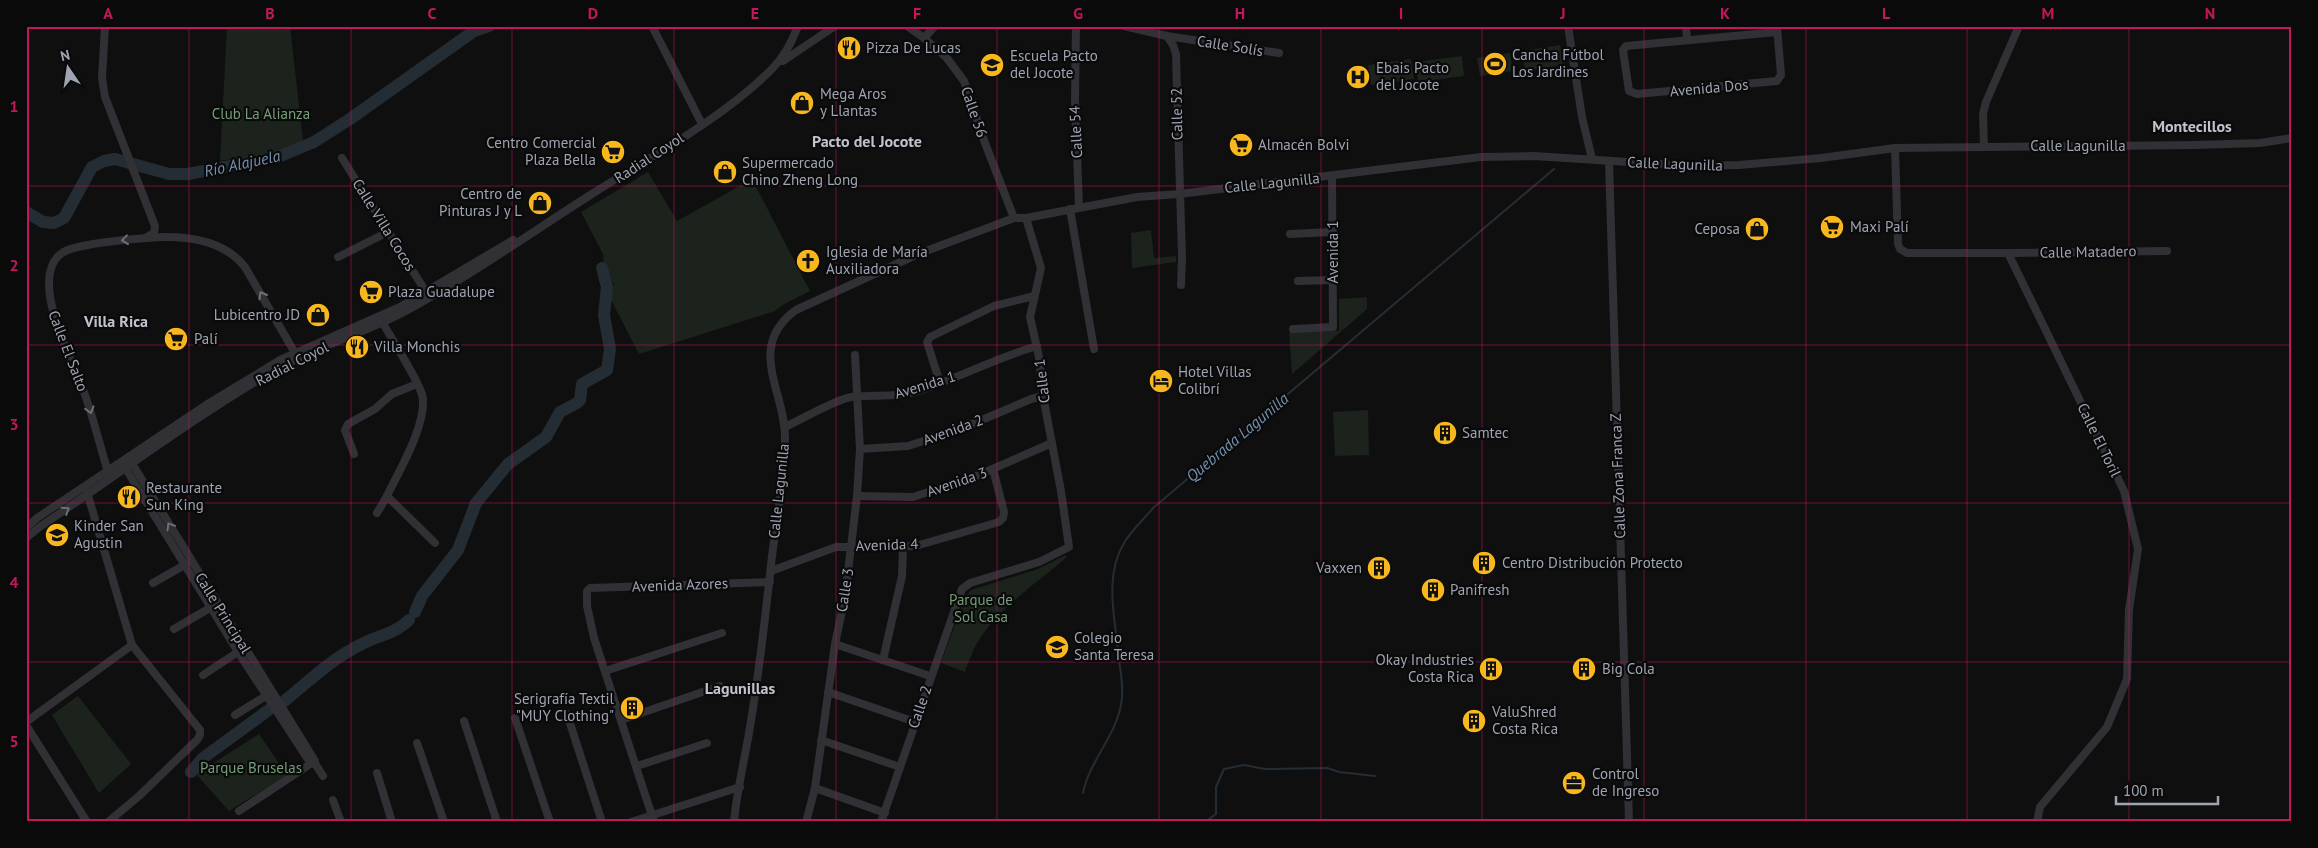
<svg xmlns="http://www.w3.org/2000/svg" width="2318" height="848" viewBox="0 0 2318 848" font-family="'PT Sans',sans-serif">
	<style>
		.green { fill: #1b231c }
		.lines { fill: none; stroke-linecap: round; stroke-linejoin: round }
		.stream { stroke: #252d34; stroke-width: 2 }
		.river { stroke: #252d34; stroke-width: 12 }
		.minor { stroke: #303035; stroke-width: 8 }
		.oneway { stroke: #6d707a }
		.grid { fill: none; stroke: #c2185b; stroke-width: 1; stroke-opacity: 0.55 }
		.labels { text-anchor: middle; stroke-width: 4.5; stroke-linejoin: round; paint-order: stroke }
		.street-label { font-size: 15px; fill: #9fa4b2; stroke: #0a0a0b }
		.poi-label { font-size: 15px; fill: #9fa4b2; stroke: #0a0a0b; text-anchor: start }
		.park-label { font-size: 15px; fill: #759e79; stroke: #0a0a0b }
		.neighbourhood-label { font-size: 16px; font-weight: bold; fill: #c0c3ce; stroke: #0a0a0b }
		.water-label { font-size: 16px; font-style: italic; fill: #7391af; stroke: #0a0a0b }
		.neatline { fill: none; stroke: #c2185b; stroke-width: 2 }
		.grid-label { font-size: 16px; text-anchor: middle; font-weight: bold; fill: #c2185b }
	</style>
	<rect width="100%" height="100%" fill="#0f0f10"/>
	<!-- green -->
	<g class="green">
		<polygon points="227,26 290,26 303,141 276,152 220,161"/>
		<polygon points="1560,45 1563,65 1525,71 1522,51"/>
		<polygon points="1510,53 1513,71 1480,76 1477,58"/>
		<polygon points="1462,56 1464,76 1418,82 1416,62"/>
		<polygon points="1411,59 1414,79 1371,85 1368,65"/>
		<polygon points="648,172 677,221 752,179 810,291 784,304 775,311 639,354 610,298 614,285 604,265 603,254 581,212"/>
		<polygon points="1151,230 1154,258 1176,256 1176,262 1132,268 1131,233"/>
		<polygon points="1367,297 1367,309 1292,374 1289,332 1339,331 1339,299"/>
		<polygon points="1368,410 1369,455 1335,456 1333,412"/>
		<path d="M 1066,555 L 1067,557 C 1038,582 1000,607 979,640 C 973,649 969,661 965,672 L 941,663 L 965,597 L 971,590 L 1038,569 Z"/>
		<polygon points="78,696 131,764 99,793 52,715"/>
		<polygon points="259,734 287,775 229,811 196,774"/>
	</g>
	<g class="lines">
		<!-- stream -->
		<g class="stream">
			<path d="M 1083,793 C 1089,762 1115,737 1121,705 C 1124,691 1121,674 1119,660 C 1116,622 1103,578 1124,543 C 1131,531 1144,519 1153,508 L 1554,169"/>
			<polyline points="1205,822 1216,814 1216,787 1224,769 1244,765 1265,769 1327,768 1339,772 1375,776"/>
		</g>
		<!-- river -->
		<g class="river">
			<polyline points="26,212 43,222 54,223 64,218 92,167 104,161 115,159 169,174 188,174 278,157 314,142 350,119 474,31 489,26"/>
			<polyline points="415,612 422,596 458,550 476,503 508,464 546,437 560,412 577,403 580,400 582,384 607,370 610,349 604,315 607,287 602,268"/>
			<path d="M 282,703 C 307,683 332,658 362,644 C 379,635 395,634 409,620"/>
			<polyline points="191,772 203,758 270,709"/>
		</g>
		<!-- minor -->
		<g class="minor">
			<polyline points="105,26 102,78 105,97 155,226 154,233 147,237"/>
			<polyline points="652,26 702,124"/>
			<polyline points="907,26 924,38 946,57 964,81 985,143 1014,218"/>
			<polyline points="1076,26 1075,100 1079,207"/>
			<polyline points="1124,26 1167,36 1279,53"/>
			<polyline points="1568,26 1582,117 1592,159"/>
			<polyline points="1686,26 1687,39"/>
			<polyline points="1777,26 1781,75 1777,81 1637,94 1629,91 1623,50 1626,46 1777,32"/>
			<polyline points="1167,36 1173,45 1176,54 1182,258 1181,285"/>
			<polyline points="924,38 935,26"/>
			<polyline points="783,61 835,26"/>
			<polyline points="1984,146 1983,114 1986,102 2019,26"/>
			<polyline points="1895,148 1898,244 1900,249 1907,253 2008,253 2124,491 2138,549 2129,610 2127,679 2107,727 2040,807 2037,822"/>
			<polyline points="342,158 426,292"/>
			<polyline points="1609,161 1629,822"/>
			<polyline points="1070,209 1094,349"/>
			<polyline points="1290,234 1333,232"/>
			<polyline points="2008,253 2167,251"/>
			<polyline points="338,257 388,232"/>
			<polyline points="1298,281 1333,280"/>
			<path d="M 380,318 C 389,335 422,385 423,399 C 425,428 399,471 387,496"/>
			<polyline points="1293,329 1333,327 1332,177"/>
			<polyline points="940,383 927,342 930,337 994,306 1034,296"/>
			<path d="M 785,427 C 800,420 837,399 851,397 C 873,394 894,398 915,392 C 957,379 995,358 1037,346"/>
			<polyline points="860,449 908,446 963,428 1031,399 1043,396"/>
			<polyline points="354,454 345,430 348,424 375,409 392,394 417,384"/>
			<polyline points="129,465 126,469 238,652 311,764"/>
			<polyline points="133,465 315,761 239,811"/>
			<path d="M 108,472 C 100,446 94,420 85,395 C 75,365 26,278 62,253 C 75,244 130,239 147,238 C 182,235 222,238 245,267 L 295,353 L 293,357"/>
			<polyline points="87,492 132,645 200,730 200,735 197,740 139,796 108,822"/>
			<polyline points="857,496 913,497 974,477 1052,443"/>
			<polyline points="377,513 387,496 435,543"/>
			<polyline points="26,528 37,518 206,405 280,360 400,307 513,240"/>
			<path d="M 26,538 L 41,526 C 119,474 194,417 275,370 C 316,347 362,334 404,312 C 470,276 532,232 595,192 C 654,155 723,118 772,69 C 784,57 792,42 798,26"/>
			<polyline points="771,571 836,547 903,547 919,545 999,522 1003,518 1004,512 993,469"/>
			<polyline points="153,583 188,563"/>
			<polyline points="174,629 215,605"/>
			<polyline points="835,644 930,676"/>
			<polyline points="883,660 902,576 903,547"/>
			<polyline points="605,671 722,633"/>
			<polyline points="203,675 241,650"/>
			<polyline points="828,692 915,722"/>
			<polyline points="567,714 602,822"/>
			<polyline points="235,715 269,694"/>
			<polyline points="515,718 550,822"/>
			<polyline points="621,720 720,686"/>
			<polyline points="464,721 497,822"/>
			<polyline points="26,722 132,645"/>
			<polyline points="26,725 87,822"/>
			<polyline points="821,740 900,767"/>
			<polyline points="417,743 444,822"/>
			<polyline points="314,762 323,776"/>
			<polyline points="637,766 707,743"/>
			<polyline points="377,773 392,822"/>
			<polyline points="815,788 885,813"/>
			<polyline points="333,800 341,822"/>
			<polyline points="631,822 740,787"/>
			<polyline points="654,822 594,638 587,606 587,591 590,588 770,582"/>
			<path d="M 734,822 C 737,788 746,754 751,721 C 760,666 766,611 772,556 C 777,517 784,479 785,439 C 786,392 745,347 796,310 L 918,254 L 1014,218 L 1026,218 L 1137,197 L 1179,194 L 1481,157 L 1534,156 L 1691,166 L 1739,165 L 1821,158 L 1895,148 L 2195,145 L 2260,143 L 2292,138"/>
			<polyline points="806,822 815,788 835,644 845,597 857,496 860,449 855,355"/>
			<polyline points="881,822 962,589 970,583 1039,562 1069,547 1061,491 1043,396 1039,357 1030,317 1041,268 1026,218"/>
		</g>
	</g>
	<!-- one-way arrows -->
	<defs><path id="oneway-chevron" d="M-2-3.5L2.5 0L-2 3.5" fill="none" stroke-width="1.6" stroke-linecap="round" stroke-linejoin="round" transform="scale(1.25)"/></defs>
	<g class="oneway">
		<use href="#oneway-chevron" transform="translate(125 240) rotate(173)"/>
		<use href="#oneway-chevron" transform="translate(262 295) rotate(-120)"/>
		<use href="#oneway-chevron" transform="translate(90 410) rotate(74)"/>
		<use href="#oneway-chevron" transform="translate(66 510) rotate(-33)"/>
		<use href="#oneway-chevron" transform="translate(170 526) rotate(-121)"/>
	</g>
	<!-- grid -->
	<path class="grid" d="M 189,26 L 189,822M 351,26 L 351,822M 512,26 L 512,822M 674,26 L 674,822M 836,26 L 836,822M 997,26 L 997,822M 1159,26 L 1159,822M 1321,26 L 1321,822M 1482,26 L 1482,822M 1644,26 L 1644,822M 1806,26 L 1806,822M 1967,26 L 1967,822M 2129,26 L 2129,822M 26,186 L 2292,186M 26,345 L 2292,345M 26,503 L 2292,503M 26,662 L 2292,662"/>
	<!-- icons -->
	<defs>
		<g id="restaurant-disc" transform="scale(1.25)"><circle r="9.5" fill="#f9b71e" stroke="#0a0a0b"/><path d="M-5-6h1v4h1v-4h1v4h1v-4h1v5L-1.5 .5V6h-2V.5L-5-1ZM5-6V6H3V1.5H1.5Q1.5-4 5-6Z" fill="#111"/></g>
		<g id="stadium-disc" transform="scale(1.25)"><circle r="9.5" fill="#f9b71e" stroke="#0a0a0b"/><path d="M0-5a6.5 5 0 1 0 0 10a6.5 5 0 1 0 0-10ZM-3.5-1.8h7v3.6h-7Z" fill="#111"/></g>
		<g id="school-disc" transform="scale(1.25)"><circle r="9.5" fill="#f9b71e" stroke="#0a0a0b"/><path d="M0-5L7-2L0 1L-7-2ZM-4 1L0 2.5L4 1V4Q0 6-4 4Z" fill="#111"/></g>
		<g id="hospital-disc" transform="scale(1.25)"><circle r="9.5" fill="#f9b71e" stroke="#0a0a0b"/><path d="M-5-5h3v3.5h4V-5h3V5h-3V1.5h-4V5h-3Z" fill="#111"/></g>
		<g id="shop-disc" transform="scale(1.25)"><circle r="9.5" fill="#f9b71e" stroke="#0a0a0b"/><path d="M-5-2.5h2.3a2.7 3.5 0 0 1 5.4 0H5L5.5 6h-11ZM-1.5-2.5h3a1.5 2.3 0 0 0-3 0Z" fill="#111"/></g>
		<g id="supermarket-disc" transform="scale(1.25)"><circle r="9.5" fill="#f9b71e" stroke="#0a0a0b"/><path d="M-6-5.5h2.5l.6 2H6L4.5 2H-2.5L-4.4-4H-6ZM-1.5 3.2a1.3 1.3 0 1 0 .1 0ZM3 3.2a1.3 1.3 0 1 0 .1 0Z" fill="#111"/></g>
		<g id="church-disc" transform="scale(1.25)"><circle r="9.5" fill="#f9b71e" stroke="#0a0a0b"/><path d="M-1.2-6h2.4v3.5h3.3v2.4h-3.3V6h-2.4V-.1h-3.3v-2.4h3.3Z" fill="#111"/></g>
		<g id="hotel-disc" transform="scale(1.25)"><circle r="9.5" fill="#f9b71e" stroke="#0a0a0b"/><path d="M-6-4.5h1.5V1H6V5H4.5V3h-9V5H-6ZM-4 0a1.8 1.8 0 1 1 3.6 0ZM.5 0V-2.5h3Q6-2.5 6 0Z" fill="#111"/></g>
		<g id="building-disc" transform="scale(1.25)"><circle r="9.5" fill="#f9b71e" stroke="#0a0a0b"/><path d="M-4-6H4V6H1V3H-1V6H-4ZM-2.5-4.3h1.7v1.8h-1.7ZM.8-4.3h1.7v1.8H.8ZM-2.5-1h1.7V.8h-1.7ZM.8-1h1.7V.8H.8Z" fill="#111"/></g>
		<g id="office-disc" transform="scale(1.25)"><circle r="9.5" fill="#f9b71e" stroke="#0a0a0b"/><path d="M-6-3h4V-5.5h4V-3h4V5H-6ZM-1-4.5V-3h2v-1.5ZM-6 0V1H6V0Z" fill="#111"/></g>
	</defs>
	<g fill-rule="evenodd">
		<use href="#restaurant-disc" x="849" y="48"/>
		<use href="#stadium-disc" x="1495" y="64"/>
		<use href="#school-disc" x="992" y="65"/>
		<use href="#hospital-disc" x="1358" y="77"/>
		<use href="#shop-disc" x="802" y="103"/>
		<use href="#supermarket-disc" x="1241" y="145"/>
		<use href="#supermarket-disc" x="613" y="152"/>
		<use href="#shop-disc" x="725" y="172"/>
		<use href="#shop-disc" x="540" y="203"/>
		<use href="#supermarket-disc" x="1832" y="227"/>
		<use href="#shop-disc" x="1757" y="229"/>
		<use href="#church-disc" x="808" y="261"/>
		<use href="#supermarket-disc" x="371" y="292"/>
		<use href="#shop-disc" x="318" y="315"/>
		<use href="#supermarket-disc" x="176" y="339"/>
		<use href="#restaurant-disc" x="357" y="347"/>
		<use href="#hotel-disc" x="1161" y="381"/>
		<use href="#building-disc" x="1445" y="433"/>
		<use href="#restaurant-disc" x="129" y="497"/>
		<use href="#school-disc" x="57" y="535"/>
		<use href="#building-disc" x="1484" y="563"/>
		<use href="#building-disc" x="1379" y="568"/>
		<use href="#building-disc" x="1433" y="590"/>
		<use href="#school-disc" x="1057" y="647"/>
		<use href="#building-disc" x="1491" y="669"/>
		<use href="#building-disc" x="1584" y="669"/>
		<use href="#building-disc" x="632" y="708"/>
		<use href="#building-disc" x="1474" y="721"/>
		<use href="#office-disc" x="1574" y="783"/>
	</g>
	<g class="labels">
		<!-- street labels -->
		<g class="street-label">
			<text transform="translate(1230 46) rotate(9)" y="5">Calle Solís</text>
			<text transform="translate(1709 88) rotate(-5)" y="5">Avenida Dos</text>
			<text transform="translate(974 112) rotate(71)" y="5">Calle 56</text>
			<text transform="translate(1177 114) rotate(-91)" y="5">Calle 52</text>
			<text transform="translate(1076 132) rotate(-93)" y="5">Calle 54</text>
			<text x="2078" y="151">Calle Lagunilla</text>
			<text transform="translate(649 158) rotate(-33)" y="5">Radial Coyol</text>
			<text transform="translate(1675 164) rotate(2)" y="5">Calle Lagunilla</text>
			<text transform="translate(1272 183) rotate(-6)" y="5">Calle Lagunilla</text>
			<text transform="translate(384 225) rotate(58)" y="5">Calle Villa Cocos</text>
			<text transform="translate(1333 252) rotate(-90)" y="5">Avenida 1</text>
			<text transform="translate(2088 252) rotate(-1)" y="5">Calle Matadero</text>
			<text transform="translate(68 351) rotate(69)" y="5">Calle El Salto</text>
			<text transform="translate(292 364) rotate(-27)" y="5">Radial Coyol</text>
			<text transform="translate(1042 381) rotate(-97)" y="5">Calle 1</text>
			<text transform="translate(925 385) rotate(-17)" y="5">Avenida 1</text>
			<text transform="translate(953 430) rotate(-20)" y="5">Avenida 2</text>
			<text transform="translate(2099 440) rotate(64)" y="5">Calle El Toril</text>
			<text transform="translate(1618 476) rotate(-92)" y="5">Calle Zona Franca Z</text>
			<text transform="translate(957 482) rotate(-19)" y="5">Avenida 3</text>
			<text transform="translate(779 491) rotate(-84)" y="5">Calle Lagunilla</text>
			<text transform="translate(887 545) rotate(-2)" y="5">Avenida 4</text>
			<text transform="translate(680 585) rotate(-2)" y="5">Avenida Azores</text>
			<text transform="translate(845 590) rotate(-81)" y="5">Calle 3</text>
			<text transform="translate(223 613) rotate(58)" y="5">Calle Principal</text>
			<text transform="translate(920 707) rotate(-71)" y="5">Calle 2</text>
		</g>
		<!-- poi labels -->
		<g class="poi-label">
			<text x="866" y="53">Pizza De Lucas</text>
			<text x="1512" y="60">Cancha Fútbol<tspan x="1512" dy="17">Los Jardines</tspan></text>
			<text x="1010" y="61">Escuela Pacto<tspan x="1010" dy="17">del Jocote</tspan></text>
			<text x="1376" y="73">Ebais Pacto<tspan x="1376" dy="17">del Jocote</tspan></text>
			<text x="820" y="99">Mega Aros<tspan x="820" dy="17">y Llantas</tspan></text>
			<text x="596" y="148" text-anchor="end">Centro Comercial<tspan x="596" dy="17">Plaza Bella</tspan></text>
			<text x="1258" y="150">Almacén Bolvi</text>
			<text x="742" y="168">Supermercado<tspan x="742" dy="17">Chino Zheng Long</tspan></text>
			<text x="522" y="199" text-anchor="end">Centro de<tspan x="522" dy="17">Pinturas J y L</tspan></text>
			<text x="1850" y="232">Maxi Palí</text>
			<text x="1740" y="234" text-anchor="end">Ceposa</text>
			<text x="826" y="257">Iglesia de María<tspan x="826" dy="17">Auxiliadora</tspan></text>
			<text x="388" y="297">Plaza Guadalupe</text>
			<text x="300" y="320" text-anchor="end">Lubicentro JD</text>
			<text x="194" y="344">Palí</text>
			<text x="374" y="352">Villa Monchis</text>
			<text x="1178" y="377">Hotel Villas<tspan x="1178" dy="17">Colibrí</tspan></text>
			<text x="1462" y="438">Samtec</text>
			<text x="146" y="493">Restaurante<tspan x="146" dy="17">Sun King</tspan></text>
			<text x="74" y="531">Kinder San<tspan x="74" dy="17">Agustin</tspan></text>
			<text x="1502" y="568">Centro Distribución Protecto</text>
			<text x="1362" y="573" text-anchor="end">Vaxxen</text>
			<text x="1450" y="595">Panifresh</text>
			<text x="1074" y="643">Colegio<tspan x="1074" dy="17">Santa Teresa</tspan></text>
			<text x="1474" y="665" text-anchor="end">Okay Industries<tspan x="1474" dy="17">Costa Rica</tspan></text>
			<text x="1602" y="674">Big Cola</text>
			<text x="614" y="704" text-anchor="end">Serigrafía Textil<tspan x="614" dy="17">"MUY Clothing"</tspan></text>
			<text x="1492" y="717">ValuShred<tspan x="1492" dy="17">Costa Rica</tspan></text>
			<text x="1592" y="779">Control<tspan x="1592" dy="17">de Ingreso</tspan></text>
		</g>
		<!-- park labels -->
		<g class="park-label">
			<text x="261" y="119">Club La Alianza</text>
			<text x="981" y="605">Parque de<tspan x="981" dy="17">Sol Casa</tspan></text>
			<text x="251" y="773">Parque Bruselas</text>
		</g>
		<!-- neighbourhood labels -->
		<g class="neighbourhood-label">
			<text x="2192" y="132">Montecillos</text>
			<text x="867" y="147">Pacto del Jocote</text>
			<text x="116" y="327">Villa Rica</text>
			<text x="740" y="694">Lagunillas</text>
		</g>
		<!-- water labels -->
		<g class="water-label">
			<text transform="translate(242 163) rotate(-12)" y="6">Río Alajuela</text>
			<text transform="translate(1237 437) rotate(-40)" y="6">Quebrada Lagunilla</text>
		</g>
	</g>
	<!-- border -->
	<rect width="2318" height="848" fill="none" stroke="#0a0a0b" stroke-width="55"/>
	<!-- north arrow -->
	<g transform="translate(68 68) rotate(347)" stroke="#0a0a0b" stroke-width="4" paint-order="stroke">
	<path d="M0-4L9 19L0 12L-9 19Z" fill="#9fa4b2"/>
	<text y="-8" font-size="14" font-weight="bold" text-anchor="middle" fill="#9fa4b2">N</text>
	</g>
	<!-- scale -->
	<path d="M2116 796v8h102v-8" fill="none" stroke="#9fa4b2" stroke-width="2.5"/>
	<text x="2123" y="796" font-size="15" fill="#9fa4b2" stroke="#0a0a0b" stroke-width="4" paint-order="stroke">100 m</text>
	<rect x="28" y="28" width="2262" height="792" class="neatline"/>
	<g class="grid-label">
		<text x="108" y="19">A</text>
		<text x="270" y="19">B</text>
		<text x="432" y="19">C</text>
		<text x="593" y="19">D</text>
		<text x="755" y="19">E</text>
		<text x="917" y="19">F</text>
		<text x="1078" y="19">G</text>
		<text x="1240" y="19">H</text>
		<text x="1401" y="19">I</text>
		<text x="1563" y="19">J</text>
		<text x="1725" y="19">K</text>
		<text x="1886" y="19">L</text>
		<text x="2048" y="19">M</text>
		<text x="2210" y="19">N</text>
		<text x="14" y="112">1</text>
		<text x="14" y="271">2</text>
		<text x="14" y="430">3</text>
		<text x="14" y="588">4</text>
		<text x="14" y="747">5</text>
	</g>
</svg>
